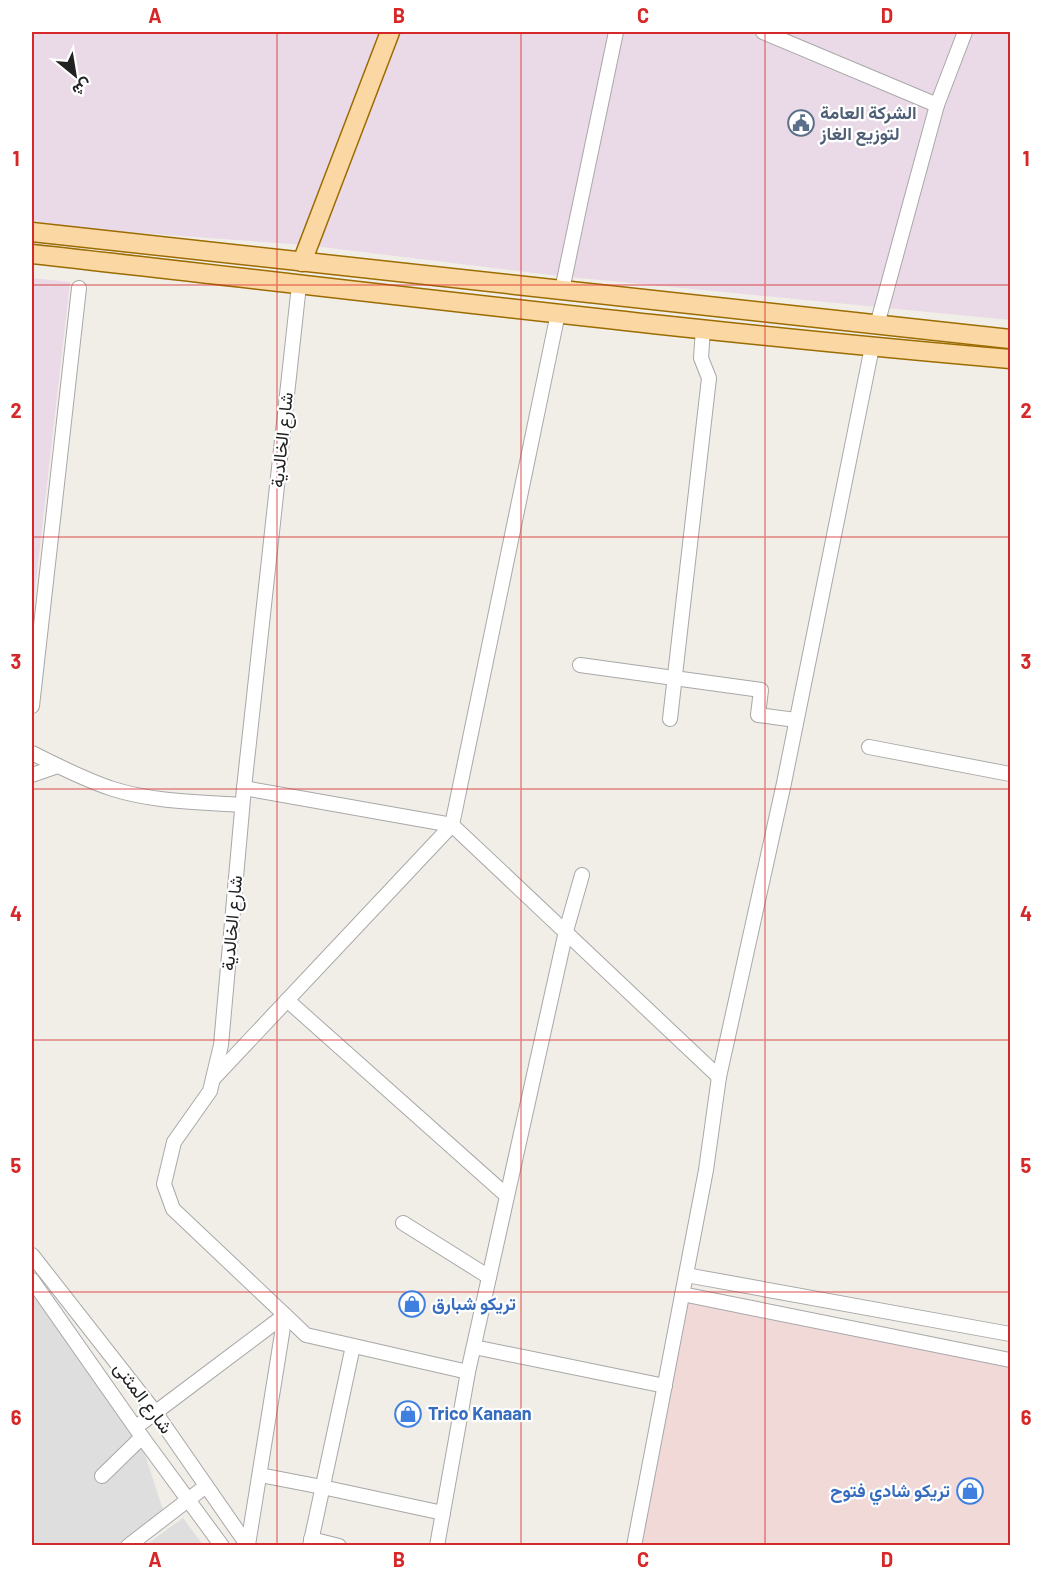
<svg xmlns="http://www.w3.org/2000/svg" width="1042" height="1577" viewBox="0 0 1042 1577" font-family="Barlow,Vazirmatn,sans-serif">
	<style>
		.residential { fill: #dfdede }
		.commercial { fill: #f1d9d8 }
		.industrial { fill: #eadae7 }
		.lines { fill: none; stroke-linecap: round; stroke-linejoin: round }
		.minor-casing { stroke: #a8a8a8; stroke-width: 16 }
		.major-casing { stroke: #9c6c01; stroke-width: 21 }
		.minor { stroke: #fff; stroke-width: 14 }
		.major { stroke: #fbd7a3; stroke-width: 18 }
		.grid { fill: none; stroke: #d62828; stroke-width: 1.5; stroke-opacity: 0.55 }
		.labels { text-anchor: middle; stroke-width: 4.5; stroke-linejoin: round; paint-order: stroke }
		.service-label { font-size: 18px; font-weight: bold; fill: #4e5e75; stroke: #fff; text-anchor: start }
		.street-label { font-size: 18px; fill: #212121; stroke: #fff }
		.shop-label { font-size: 18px; font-weight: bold; fill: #366cbe; stroke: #fff; text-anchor: start }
		.neatline { fill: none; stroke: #d62828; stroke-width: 2 }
		.grid-label { font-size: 20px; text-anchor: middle; font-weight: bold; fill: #d62828 }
	</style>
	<rect width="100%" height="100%" fill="#f1eee8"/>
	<!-- residential -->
	<g class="residential">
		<polygon points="32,1286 136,1427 164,1513 119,1545 32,1545"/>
		<polygon points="183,1518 203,1545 146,1545"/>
	</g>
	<!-- commercial -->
	<polygon class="commercial" points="682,1294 1010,1360 1010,1545 628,1546"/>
	<!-- industrial -->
	<g class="industrial">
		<polygon points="32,32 379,32 388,37 390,32 1010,32 1010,320 559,276 305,245 32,225"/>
		<polygon points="32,278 70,282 32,617"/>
	</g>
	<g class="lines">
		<!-- minor casing -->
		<g class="minor-casing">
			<g id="minor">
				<polyline points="763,32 937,105"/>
				<polyline points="562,290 616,32"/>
				<polyline points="877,325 937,105 965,32"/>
				<polyline points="580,665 761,690 758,715 796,720"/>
				<polyline points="32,706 79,288"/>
				<polyline points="670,719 709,378 701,358 703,329"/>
				<polyline points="869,747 1010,774"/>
				<path d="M 32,753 C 58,766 85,780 113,789 C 154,802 199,802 242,805"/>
				<polyline points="32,775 58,766"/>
				<polyline points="244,788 452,825 719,1077"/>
				<polyline points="287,1000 506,1195"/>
				<polyline points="213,1079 452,825 558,313"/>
				<polyline points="403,1223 489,1277"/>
				<polyline points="32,1255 155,1412 248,1546"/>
				<polyline points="686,1275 1010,1334"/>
				<polyline points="32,1280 142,1437 222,1546"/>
				<polyline points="682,1294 1010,1360"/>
				<polyline points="285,1315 306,1335 468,1372"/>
				<polyline points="474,1347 665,1386"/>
				<polyline points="136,1427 285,1315 173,1209 164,1184 174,1142 210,1091 221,1045 244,788 299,285"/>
				<polyline points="260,1475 322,1487 443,1513"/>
				<polyline points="102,1476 142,1437"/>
				<polyline points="311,1539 339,1546"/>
				<polyline points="248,1545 285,1315"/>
				<polyline points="128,1546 206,1486"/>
				<polyline points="310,1546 353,1346"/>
				<polyline points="437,1546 468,1372 566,931 582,875"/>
				<polyline points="634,1546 706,1170 719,1077 784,783 872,347"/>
			</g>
		</g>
		<!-- major casing -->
		<g class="major-casing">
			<g id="major">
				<polyline points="32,232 1010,339"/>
				<path d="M 32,254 C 358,290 683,331 1010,359"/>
				<polyline points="302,262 390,32"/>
			</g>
		</g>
		<!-- minor -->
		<use href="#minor" class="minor"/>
		<!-- major -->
		<use href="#major" class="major"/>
	</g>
	<!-- grid -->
	<path class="grid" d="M 277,32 L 277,1546M 521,32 L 521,1546M 765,32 L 765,1546M 32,285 L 1010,285M 32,537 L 1010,537M 32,789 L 1010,789M 32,1040 L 1010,1040M 32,1292 L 1010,1292"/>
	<!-- icons -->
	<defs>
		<g id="civic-ring" transform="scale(1.35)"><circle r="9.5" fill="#fff" stroke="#5c6f8a" stroke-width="1.5"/><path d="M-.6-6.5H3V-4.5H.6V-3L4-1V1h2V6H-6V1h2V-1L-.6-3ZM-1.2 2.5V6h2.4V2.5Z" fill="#5c6f8a"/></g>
		<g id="shop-ring" transform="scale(1.35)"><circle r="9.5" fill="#fff" stroke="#3f7fe0" stroke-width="1.5"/><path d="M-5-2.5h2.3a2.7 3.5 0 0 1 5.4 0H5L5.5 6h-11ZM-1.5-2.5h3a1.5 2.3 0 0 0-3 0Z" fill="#3f7fe0"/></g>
	</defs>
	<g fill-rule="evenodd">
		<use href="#civic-ring" x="801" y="123"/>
		<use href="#shop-ring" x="412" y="1304"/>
		<use href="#shop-ring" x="408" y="1414"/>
		<use href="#shop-ring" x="970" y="1491"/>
	</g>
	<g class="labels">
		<!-- service labels -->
		<g class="service-label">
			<text x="820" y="119">الشركة العامة<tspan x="820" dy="21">لتوزيع الغاز</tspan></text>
		</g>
		<!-- street labels -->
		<g class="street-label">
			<text transform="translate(282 440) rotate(-84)" y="6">شارع الخالدية</text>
			<text transform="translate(232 923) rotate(-85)" y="6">شارع الخالدية</text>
			<text transform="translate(143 1398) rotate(53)" y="6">شارع المثنى</text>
		</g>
		<!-- shop labels -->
		<g class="shop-label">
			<text x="432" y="1310">تريكو شبارق</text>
			<text x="428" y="1420">Trico Kanaan</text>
			<text x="950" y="1497" text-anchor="end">تريكو شادي فتوح</text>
		</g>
	</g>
	<!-- border -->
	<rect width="1042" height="1577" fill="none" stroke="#ffffff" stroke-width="66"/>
	<!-- north arrow -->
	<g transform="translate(75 75) rotate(150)" stroke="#ffffff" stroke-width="4.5" paint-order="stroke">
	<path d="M0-4.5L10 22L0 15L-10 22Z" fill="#212121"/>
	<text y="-9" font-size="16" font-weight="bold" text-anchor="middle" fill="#212121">ش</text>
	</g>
	<rect x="33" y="33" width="976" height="1511" class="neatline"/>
	<g class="grid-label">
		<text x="155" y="23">A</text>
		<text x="399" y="23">B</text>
		<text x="643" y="23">C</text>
		<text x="887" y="23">D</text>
		<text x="16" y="166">1</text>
		<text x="1026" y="166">1</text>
		<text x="16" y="418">2</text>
		<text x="1026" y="418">2</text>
		<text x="16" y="669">3</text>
		<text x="1026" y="669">3</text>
		<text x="16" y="921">4</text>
		<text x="1026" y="921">4</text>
		<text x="16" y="1173">5</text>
		<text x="1026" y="1173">5</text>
		<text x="16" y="1425">6</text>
		<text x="1026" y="1425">6</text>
		<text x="155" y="1567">A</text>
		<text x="399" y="1567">B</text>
		<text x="643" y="1567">C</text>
		<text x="887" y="1567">D</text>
	</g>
</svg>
